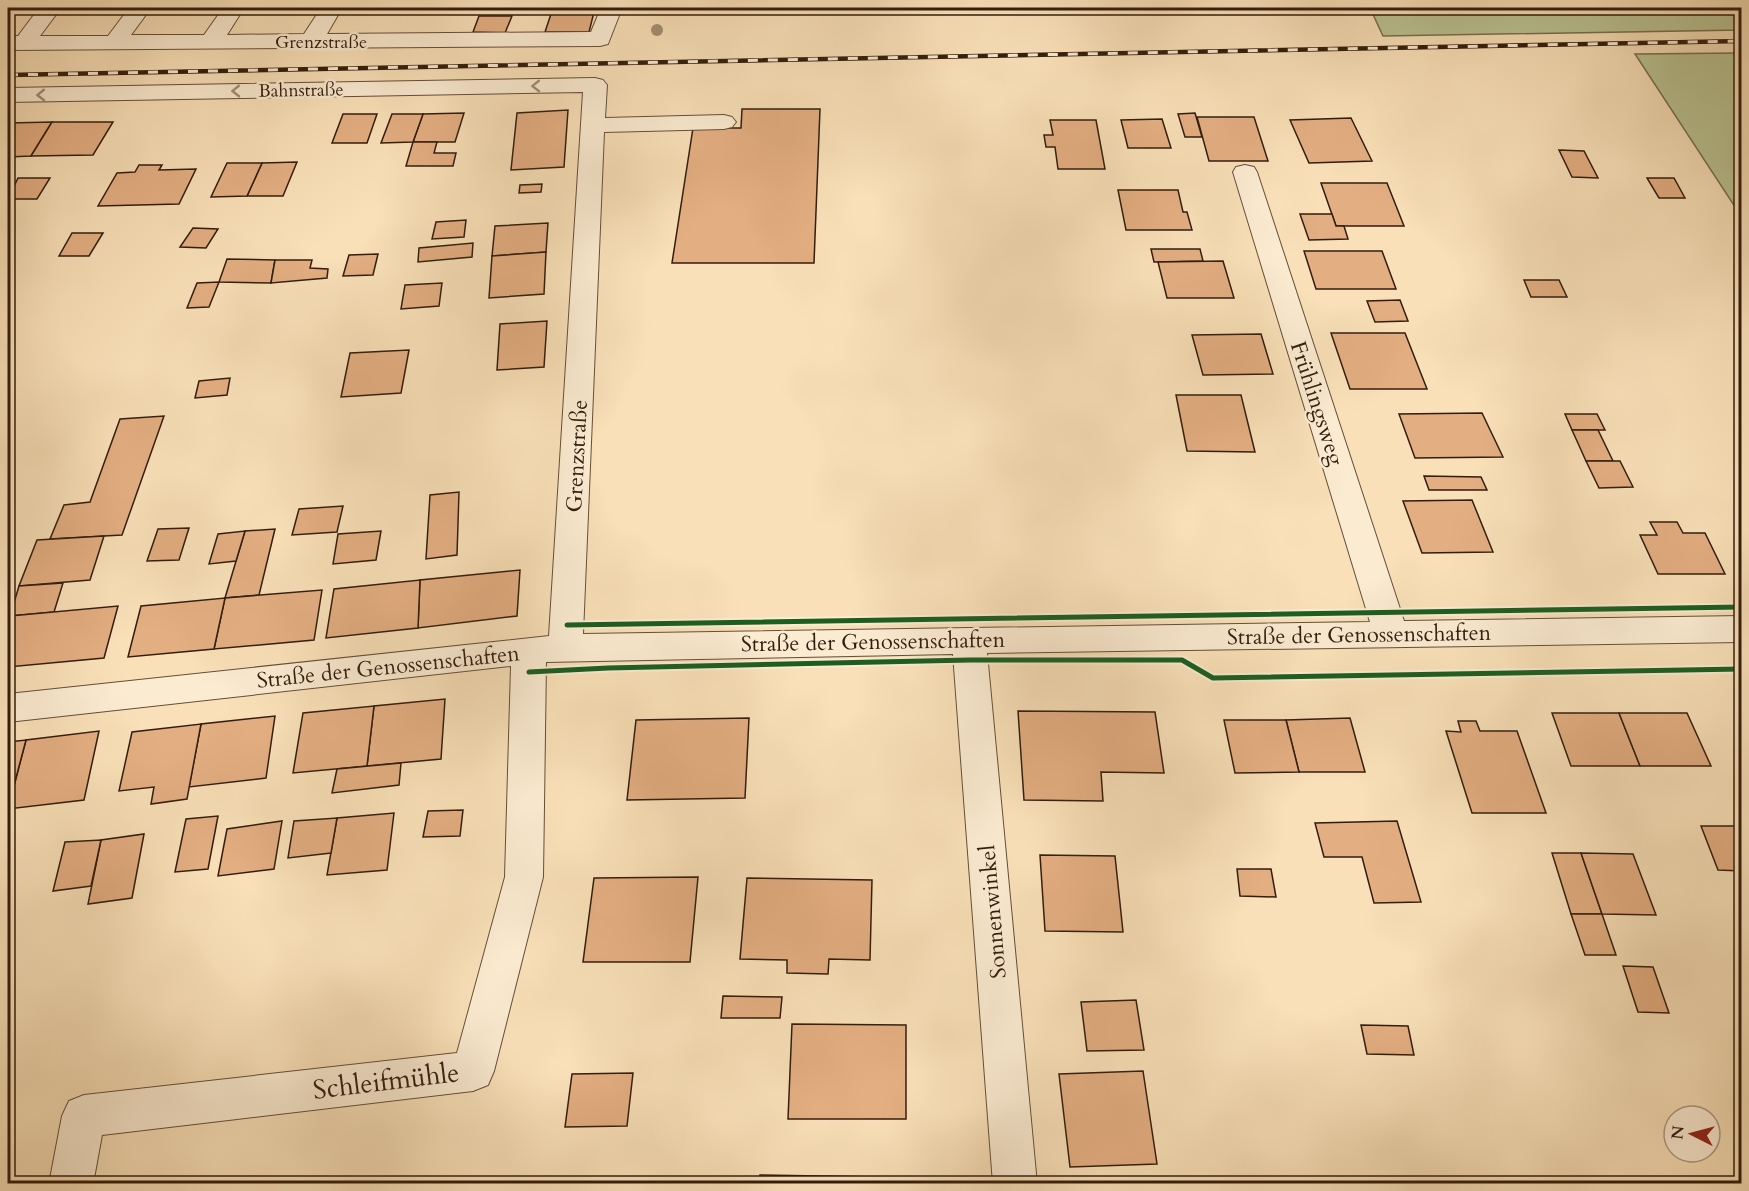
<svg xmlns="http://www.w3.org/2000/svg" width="1749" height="1191" viewBox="0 0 1749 1191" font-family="Cardo,serif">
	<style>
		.green { fill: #bac392; stroke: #767050; stroke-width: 1.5 }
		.building { fill: #e3ae82; stroke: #321d0f; stroke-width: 1.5 }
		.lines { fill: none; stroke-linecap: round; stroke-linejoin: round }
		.minor-casing { stroke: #644e39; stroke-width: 2 }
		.minor { fill: #fbebd1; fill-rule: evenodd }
		.rail-casing { stroke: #321d0f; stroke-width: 4.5 }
		.rail { stroke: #fbebd1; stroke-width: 3; stroke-dasharray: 10; stroke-linecap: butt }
		.cycleway-casing { stroke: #fbebd1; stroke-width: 9 }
		.cycleway { stroke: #1b5e20; stroke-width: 5 }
		.tree { fill: #a29070 }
		.oneway { stroke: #a18e7a }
		.labels { text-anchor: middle; stroke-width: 5; stroke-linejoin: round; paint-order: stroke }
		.far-street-label { font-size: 18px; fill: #321d0f; stroke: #fbebd1 }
		.street-label { font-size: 22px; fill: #321d0f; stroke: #fbebd1 }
		.near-street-label { font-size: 27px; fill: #321d0f; stroke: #fbebd1 }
	</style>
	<rect width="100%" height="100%" fill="#f9e0b8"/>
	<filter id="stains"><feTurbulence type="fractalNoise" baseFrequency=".00333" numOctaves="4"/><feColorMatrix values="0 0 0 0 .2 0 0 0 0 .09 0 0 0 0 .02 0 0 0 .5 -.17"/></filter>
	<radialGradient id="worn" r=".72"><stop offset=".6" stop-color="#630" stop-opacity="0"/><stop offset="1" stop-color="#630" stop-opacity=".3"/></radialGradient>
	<!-- green -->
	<g class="green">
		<polygon points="1370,8 1741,8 1741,30 1383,36"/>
		<polygon points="1741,53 1742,53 1741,216 1635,54"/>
	</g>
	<!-- building -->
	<g class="building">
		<polygon points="553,8 595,8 589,32 545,32"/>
		<polygon points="479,16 512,16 505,33 473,32"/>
		<polygon points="742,109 820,109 814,263 672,263 693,128 741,128"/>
		<polygon points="568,110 564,167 511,170 517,113"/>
		<polygon points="464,113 455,142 413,142 423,114"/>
		<polygon points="1195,113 1202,137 1185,137 1178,114"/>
		<polygon points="343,114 377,114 367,143 332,143"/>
		<polygon points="392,114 423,114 413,142 381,143"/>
		<polygon points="1197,117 1254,117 1268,161 1209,161"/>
		<polygon points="1351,118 1372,161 1309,163 1290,120"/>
		<polygon points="1162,119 1171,148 1128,148 1121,120"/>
		<polygon points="1050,120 1096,120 1105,169 1058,169 1055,147 1046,147 1044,135 1053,135"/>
		<polygon points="52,122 31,156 8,157 8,123"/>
		<polygon points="52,122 113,122 93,155 31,156"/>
		<polygon points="413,142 437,142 434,153 456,153 453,166 406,166"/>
		<polygon points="1559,150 1584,151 1598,178 1572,177"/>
		<polygon points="297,162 283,196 247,196 262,163"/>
		<polygon points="227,163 262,163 247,196 211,197"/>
		<polygon points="139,165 162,165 159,170 196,169 179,204 98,206 117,173 135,172"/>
		<polygon points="18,178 50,178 37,199 8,199"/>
		<polygon points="1647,178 1674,178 1685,198 1659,198"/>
		<polygon points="1321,183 1387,183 1404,226 1336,226"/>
		<polygon points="542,184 541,192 519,193 520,185"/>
		<polygon points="1118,190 1178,190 1183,212 1187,212 1192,230 1126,230"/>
		<polygon points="1300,214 1332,214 1336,226 1344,226 1348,239 1309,240"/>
		<polygon points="466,220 464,237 432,239 436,222"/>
		<polygon points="548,223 546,252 492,256 495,226"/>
		<polygon points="193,228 218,229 206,248 180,247"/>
		<polygon points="72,233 103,233 89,256 59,256"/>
		<polygon points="473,243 472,257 418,262 419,248"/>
		<polygon points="1151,249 1200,249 1203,261 1154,262"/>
		<polygon points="1304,251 1382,251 1396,289 1316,289"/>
		<polygon points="546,252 544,294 489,298 492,256"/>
		<polygon points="378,254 373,275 343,276 349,255"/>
		<polygon points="227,259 275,260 271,283 219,282"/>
		<polygon points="275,260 312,260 310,268 328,269 327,278 271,283"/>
		<polygon points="1223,261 1234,298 1167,298 1158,262"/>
		<polygon points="1524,280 1559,280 1567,297 1531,297"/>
		<polygon points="219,282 209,307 187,308 197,283"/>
		<polygon points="442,283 439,306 401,309 405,285"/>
		<polygon points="1400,300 1408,321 1375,322 1367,301"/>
		<polygon points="547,321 544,367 497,370 500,324"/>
		<polygon points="1331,333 1405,333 1427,389 1350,389"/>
		<polygon points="1261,334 1273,374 1203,375 1192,335"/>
		<polygon points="409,350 401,393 341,397 350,353"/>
		<polygon points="230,378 227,395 195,398 199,381"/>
		<polygon points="1176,395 1241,395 1255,452 1187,451"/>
		<polygon points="1482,413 1503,457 1415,458 1399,414"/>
		<polygon points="1565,414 1597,414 1605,430 1572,430"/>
		<polygon points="164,416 122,535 50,539 64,505 90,502 120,419"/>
		<polygon points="1572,430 1598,430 1613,461 1586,461"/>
		<polygon points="1586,461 1620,461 1633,487 1599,488"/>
		<polygon points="1424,476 1481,477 1487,490 1429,490"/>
		<polygon points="459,492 457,555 426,559 430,495"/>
		<polygon points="1472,500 1493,552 1422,553 1403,501"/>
		<polygon points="343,506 337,532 292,535 299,509"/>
		<polygon points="1650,522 1677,522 1683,533 1705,533 1725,574 1658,574 1640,535 1657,535"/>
		<polygon points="189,528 179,560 147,561 158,529"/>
		<polygon points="275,529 259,595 225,598 245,531"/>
		<polygon points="245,531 236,561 209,564 218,534"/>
		<polygon points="381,531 376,560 333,564 338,534"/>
		<polygon points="104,536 90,580 19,586 37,540"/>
		<polygon points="520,570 517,616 418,628 420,580"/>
		<polygon points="420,580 418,628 326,638 334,589"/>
		<polygon points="63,583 54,612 10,616 19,586"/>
		<polygon points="322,590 314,640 214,649 225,598"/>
		<polygon points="225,598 214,649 128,657 141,606"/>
		<polygon points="118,606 104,658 8,667 8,622 10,616"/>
		<polygon points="445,699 441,759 367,766 374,706"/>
		<polygon points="374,706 367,766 293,773 303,713"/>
		<polygon points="1018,711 1155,712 1164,773 1101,772 1103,801 1024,800"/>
		<polygon points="1552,713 1619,713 1640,766 1571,766"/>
		<polygon points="1619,713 1687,713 1711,766 1640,766"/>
		<polygon points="275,716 266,778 189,787 201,724"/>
		<polygon points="749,718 745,798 627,800 636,720"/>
		<polygon points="1350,718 1365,772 1299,772 1286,720"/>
		<polygon points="1224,720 1286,720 1299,772 1235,773"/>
		<polygon points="1458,721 1476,721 1480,731 1517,731 1546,813 1472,813 1446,731 1461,732"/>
		<polygon points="201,724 187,799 151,804 154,787 119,791 132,732"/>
		<polygon points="99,731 84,800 8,809 26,740"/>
		<polygon points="26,740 8,808 8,742"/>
		<polygon points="401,763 399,785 332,793 337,769"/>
		<polygon points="463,810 460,836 423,837 428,811"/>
		<polygon points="394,813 387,870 327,875 337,818"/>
		<polygon points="218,816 208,869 175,872 186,819"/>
		<polygon points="337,818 331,853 288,858 294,821"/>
		<polygon points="282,821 274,869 218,876 227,829"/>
		<polygon points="1397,821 1421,902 1374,903 1362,857 1324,857 1315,823"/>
		<polygon points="1701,826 1742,826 1742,871 1718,870"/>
		<polygon points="144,834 132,898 88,904 101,840"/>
		<polygon points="101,840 91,886 53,891 65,842"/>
		<polygon points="1552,853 1581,853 1602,914 1571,914"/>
		<polygon points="1581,853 1633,854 1656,915 1602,914"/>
		<polygon points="1040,855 1115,856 1123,932 1045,931"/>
		<polygon points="1237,869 1271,869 1276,897 1240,896"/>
		<polygon points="698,877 690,962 583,962 594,878"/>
		<polygon points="747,878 872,880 870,960 829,959 828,974 787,973 787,960 740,959"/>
		<polygon points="1571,914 1602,914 1616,955 1585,955"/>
		<polygon points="1623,966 1653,967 1669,1013 1638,1012"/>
		<polygon points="723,996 782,997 780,1018 721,1018"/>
		<polygon points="1136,1000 1144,1050 1087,1051 1081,1002"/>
		<polygon points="792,1024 906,1025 906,1119 788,1119"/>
		<polygon points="1361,1025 1408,1026 1414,1055 1367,1054"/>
		<polygon points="1143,1071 1157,1164 1070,1167 1059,1074"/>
		<polygon points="633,1073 627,1126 565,1127 572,1074"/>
		<polygon points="760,1175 878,1177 878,1184 759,1184"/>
	</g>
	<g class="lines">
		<!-- minor casing -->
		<g class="minor-casing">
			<g id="minor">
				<polygon points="39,8 61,8 40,36 108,36 129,8 151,8 131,35 204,35 223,8 244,8 227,35 304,34 321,8 342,8 327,34 591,32 601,8 622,8 608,44 600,46 8,50 8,36 18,36"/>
				<polygon points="769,8 887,8 884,13 876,14 780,14 772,13"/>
				<polygon points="595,78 603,80 607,85 605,118 724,115 732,117 736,122 732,127 724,129 604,132 583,634 1370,622 1233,172 1236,167 1245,165 1254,167 1257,172 1404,621 1742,616 1742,642 987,653 1037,1184 993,1184 953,654 546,662 543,877 494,1071 488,1085 473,1091 102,1135 93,1184 49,1184 62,1116 69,1101 84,1095 457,1053 505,877 511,666 8,722 8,694 549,636 583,92 8,102 8,88"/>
			</g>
		</g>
		<!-- minor -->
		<use href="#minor" class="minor"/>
		<!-- rail casing -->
		<g class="rail-casing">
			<polyline id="rail" points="8,75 1742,41"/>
		</g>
		<!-- rail -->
		<use href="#rail" class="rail"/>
		<!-- cycleway casing -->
		<g class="cycleway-casing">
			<g id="cycleway">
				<polyline points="567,625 1742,607"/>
				<polyline points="529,672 608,668 970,660 1182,660 1213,678 1742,669"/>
			</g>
		</g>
		<!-- cycleway -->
		<use href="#cycleway" class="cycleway"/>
	</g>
	<!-- trees -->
	<circle class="tree" cx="657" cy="30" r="6"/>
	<!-- one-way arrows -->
	<defs><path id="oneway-chevron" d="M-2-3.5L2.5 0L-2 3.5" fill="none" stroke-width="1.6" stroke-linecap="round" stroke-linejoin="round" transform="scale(1.5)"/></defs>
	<g class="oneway">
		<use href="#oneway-chevron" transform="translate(536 86) rotate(179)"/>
		<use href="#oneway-chevron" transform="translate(236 91) rotate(179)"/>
		<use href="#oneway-chevron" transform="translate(41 95) rotate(179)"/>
	</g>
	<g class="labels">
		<!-- far-street labels -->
		<g class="far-street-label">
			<text x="321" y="48">Grenzstraße</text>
			<text transform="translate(301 90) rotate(-1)" y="6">Bahnstraße</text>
		</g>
		<!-- street labels -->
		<g class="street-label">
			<text transform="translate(1318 403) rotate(72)" y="8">Frühlingsweg</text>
			<text transform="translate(576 456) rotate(-87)" y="8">Grenzstraße</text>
			<text transform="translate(1359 634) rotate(-1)" y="8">Straße der Genossenschaften</text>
			<text transform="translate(873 641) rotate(-1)" y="8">Straße der Genossenschaften</text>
			<text transform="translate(388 666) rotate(-6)" y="8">Straße der Genossenschaften</text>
			<text transform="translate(992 912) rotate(-95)" y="8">Sonnenwinkel</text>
		</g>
		<!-- near-street labels -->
		<g class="near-street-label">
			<text transform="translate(386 1081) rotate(-7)" y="9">Schleifmühle</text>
		</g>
	</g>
	<!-- margin -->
	<rect width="1749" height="1191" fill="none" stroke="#f9e0b8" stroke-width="30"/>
	<rect x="9" y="9" width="1731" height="1173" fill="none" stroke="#321d0f" stroke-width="3"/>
	<rect x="15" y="15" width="1719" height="1161" fill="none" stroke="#321d0f" stroke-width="1.5"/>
	<!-- north arrow -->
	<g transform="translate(1692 1134) rotate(276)"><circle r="28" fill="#fbebd1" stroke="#ab9983" stroke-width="1.5"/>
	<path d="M0-4.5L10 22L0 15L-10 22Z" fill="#8f2418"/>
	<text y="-9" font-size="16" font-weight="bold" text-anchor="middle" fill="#321d0f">N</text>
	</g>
	<rect width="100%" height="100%" filter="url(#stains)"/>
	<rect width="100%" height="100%" fill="url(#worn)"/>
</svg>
